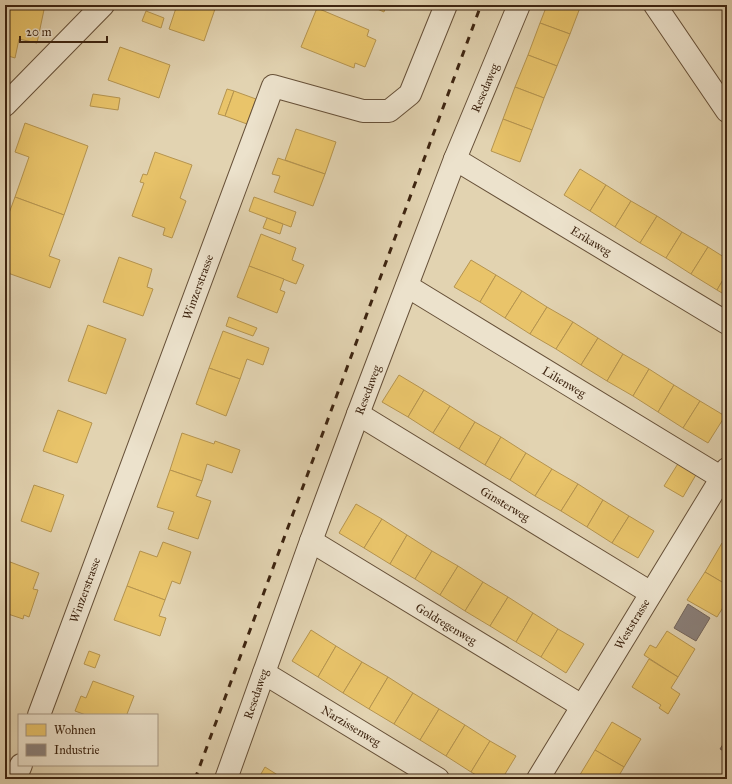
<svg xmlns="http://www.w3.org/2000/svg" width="732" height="784" viewBox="0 0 732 784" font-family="'IM FELL Great Primer',serif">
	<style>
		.homes { fill: #e9c46a; stroke: #b5944f }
		.industry { fill: #8a817c; stroke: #73655c }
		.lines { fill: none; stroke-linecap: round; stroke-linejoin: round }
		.street-casing { stroke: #665038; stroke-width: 24 }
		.street { stroke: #ece2cc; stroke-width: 22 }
		.rail { stroke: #3d2410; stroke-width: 3; stroke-dasharray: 7 7; stroke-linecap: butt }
		.labels { text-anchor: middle; stroke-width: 4; stroke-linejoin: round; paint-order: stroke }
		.street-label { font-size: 12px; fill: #3d2410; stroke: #ece2cc }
	</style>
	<rect width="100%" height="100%" fill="#e2d3b1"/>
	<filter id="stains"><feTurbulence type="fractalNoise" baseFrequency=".005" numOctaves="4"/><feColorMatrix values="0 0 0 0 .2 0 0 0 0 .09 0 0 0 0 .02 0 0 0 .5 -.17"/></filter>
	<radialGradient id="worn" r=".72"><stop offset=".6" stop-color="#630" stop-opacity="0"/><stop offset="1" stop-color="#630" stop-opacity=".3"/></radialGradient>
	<!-- homes -->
	<g class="homes">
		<polygon points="5,5 45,5 37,43 19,39 15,58 5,55"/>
		<polygon points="177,5 205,5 215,9 204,41 169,29"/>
		<polygon points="368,5 386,5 384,12"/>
		<polygon points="547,5 581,5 570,34 540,23"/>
		<polygon points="317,8 369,30 367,36 376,40 365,67 355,63 354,68 301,47"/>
		<polygon points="146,11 164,18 161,28 142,21"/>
		<polygon points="540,23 570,34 557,66 528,55"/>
		<polygon points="120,47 170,65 159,98 108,80"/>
		<polygon points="528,55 557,66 544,98 515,87"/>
		<polygon points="515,87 544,98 532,130 503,119"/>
		<polygon points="227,89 234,91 225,116 218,114"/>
		<polygon points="234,91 256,99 247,124 225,116"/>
		<polygon points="93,94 120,98 118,110 90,106"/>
		<polygon points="503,119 532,130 520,162 491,151"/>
		<polygon points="25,123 88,146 64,215 15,197 29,157 15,152"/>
		<polygon points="296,129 336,142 325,174 285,160"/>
		<polygon points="155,152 192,165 180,198 186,201 172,238 163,235 165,228 132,216 144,183 140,182 143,174 147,175"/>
		<polygon points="278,158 325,174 313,206 274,192 280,176 272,174"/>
		<polygon points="580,169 606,185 590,211 564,195"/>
		<polygon points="606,185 631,201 615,227 590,211"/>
		<polygon points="15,197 64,215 49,256 60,260 50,288 5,272 5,224"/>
		<polygon points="254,197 296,212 291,227 249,211"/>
		<polygon points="631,201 657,216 640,243 615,227"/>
		<polygon points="657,216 682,232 666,258 640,243"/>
		<polygon points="267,218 283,224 280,234 263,228"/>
		<polygon points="682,232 708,247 691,274 666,258"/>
		<polygon points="261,234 296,248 292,260 304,265 296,284 249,266"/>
		<polygon points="708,247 727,259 727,273 717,290 691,274"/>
		<polygon points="119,257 152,269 147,287 153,289 143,316 103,302"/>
		<polygon points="471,260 496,275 480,302 454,287"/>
		<polygon points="249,266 284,279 280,290 285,292 277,313 237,297"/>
		<polygon points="727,273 727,296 717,290"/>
		<polygon points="496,275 522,291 505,318 480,302"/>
		<polygon points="522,291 547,307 530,334 505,318"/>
		<polygon points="547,307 573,322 556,349 530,334"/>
		<polygon points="229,317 257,328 253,336 226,326"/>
		<polygon points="573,322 598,338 581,365 556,349"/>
		<polygon points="88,325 126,339 106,394 68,381"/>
		<polygon points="223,331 269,348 263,365 247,359 240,379 209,368"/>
		<polygon points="598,338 623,354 607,381 581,365"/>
		<polygon points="623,354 649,369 633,396 607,381"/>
		<polygon points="209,368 240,379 226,416 196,404"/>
		<polygon points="649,369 674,385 658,412 633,396"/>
		<polygon points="399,375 424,390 408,417 382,402"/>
		<polygon points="674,385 700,401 683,428 658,412"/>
		<polygon points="424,390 450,406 433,433 408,417"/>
		<polygon points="700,401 725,416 708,443 683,428"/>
		<polygon points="450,406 475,422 459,449 433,433"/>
		<polygon points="58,410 92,423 77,463 43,451"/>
		<polygon points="475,422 501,437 485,465 459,449"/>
		<polygon points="182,433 214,444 215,441 240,450 232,473 207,464 202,481 170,470"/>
		<polygon points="501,437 526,453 510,480 485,465"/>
		<polygon points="526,453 552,469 535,496 510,480"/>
		<polygon points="679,462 697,473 683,497 664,486"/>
		<polygon points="552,469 578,484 561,511 535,496"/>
		<polygon points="170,470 202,481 196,496 211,501 198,539 168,529 174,512 157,507"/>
		<polygon points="578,484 603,500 587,527 561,511"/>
		<polygon points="34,485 64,495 51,532 21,521"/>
		<polygon points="603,500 629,516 612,543 587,527"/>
		<polygon points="356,504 382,519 364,548 339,533"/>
		<polygon points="629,516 654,531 638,558 612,543"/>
		<polygon points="382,519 407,535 390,564 364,548"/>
		<polygon points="407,535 432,551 415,579 390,564"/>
		<polygon points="163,542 191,552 180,584 172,581 165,600 127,586 140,551 157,557"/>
		<polygon points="722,543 727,546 727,585 705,572"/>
		<polygon points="432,551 458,566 440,595 415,579"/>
		<polygon points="5,560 39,573 33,589 38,590 29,617 24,615 23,619 5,613"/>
		<polygon points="458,566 483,582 465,611 440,595"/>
		<polygon points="705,572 727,585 727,601 717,617 687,600"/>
		<polygon points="483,582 508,597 490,626 465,611"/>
		<polygon points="127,586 165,600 159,616 166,618 160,636 114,620"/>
		<polygon points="508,597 533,613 516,642 490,626"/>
		<polygon points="533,613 558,629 541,657 516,642"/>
		<polygon points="558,629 584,644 566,673 541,657"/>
		<polygon points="311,630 336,646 318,677 292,661"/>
		<polygon points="667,631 695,649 678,677 644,655 650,645 656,648"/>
		<polygon points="336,646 362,662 343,693 318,677"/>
		<polygon points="89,651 100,655 95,668 84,664"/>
		<polygon points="649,659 678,677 671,688 680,694 668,714 659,708 661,705 632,687"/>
		<polygon points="362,662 388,677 369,709 343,693"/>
		<polygon points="388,677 413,693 394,724 369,709"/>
		<polygon points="93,681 134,696 127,714 130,715 86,715 75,711 81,696 86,698"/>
		<polygon points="413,693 439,709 420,740 394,724"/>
		<polygon points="439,709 465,725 446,756 420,740"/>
		<polygon points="612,722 641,739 624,767 595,750"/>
		<polygon points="465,725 490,741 471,772 446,756"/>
		<polygon points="490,741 516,756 502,779 483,779 471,772"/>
		<polygon points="595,750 624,767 617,779 580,779 578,778"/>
		<polygon points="265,767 284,779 258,779"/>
	</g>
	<!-- industry -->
	<g class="industry">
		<polygon points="688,604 710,618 696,641 674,628"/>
		<polygon points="727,738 727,753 720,749"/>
	</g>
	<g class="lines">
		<!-- street casing -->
		<g class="street-casing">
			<g id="street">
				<polyline points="655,5 727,111"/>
				<polyline points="5,105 103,5"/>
				<polyline points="455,159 727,323"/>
				<polyline points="407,286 722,478"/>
				<polyline points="358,414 651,593"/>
				<polyline points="311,541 582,706"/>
				<polyline points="264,673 438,779"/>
				<polyline points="39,715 273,86 363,111 389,111 410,94 446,5"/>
				<polyline points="15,779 21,765"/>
				<polyline points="226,779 311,541 358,414 455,159 519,5"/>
				<polyline points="538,779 727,469"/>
			</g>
		</g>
		<!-- street -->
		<use href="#street" class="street"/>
		<!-- rail -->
		<polyline class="rail" points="195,779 481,5"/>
	</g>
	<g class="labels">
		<!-- street labels -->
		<g class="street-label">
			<text transform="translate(485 88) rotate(-67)" y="4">Resedaweg</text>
			<text transform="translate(591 241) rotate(31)" y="4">Erikaweg</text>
			<text transform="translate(198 287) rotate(-70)" y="4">Winzerstrasse</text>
			<text transform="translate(564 382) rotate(31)" y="4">Lilienweg</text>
			<text transform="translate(368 390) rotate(-69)" y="4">Resedaweg</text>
			<text transform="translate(505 504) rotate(31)" y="4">Ginsterweg</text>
			<text transform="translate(85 590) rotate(-70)" y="4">Winzerstrasse</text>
			<text transform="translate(446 624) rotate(31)" y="4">Goldregenweg</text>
			<text transform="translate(632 624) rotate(-59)" y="4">Weststrasse</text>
			<text transform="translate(256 694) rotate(-71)" y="4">Resedaweg</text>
			<text transform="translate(351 726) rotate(31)" y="4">Narzissenweg</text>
		</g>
	</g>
	<!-- margin -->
	<rect width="732" height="784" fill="none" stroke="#e2d3b1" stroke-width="20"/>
	<rect x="6" y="6" width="720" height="772" fill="none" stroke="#3d2410" stroke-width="2"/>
	<rect x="10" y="10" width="712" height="764" fill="none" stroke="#3d2410"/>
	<!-- legend -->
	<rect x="18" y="714" width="140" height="52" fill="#ece2cc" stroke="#a69681"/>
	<rect x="26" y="724" width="20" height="12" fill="#e9c46a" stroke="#a69681"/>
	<text x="54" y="734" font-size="12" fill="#3d2410">Wohnen</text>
	<rect x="26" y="744" width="20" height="12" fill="#8a817c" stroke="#a69681"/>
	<text x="54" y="754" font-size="12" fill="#3d2410">Industrie</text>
	<!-- scale -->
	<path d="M20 36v6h87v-6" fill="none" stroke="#3d2410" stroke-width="2"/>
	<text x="26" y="36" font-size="12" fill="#3d2410" stroke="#ece2cc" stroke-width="3" paint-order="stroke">20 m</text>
	<rect width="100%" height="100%" filter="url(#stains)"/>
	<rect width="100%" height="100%" fill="url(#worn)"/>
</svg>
